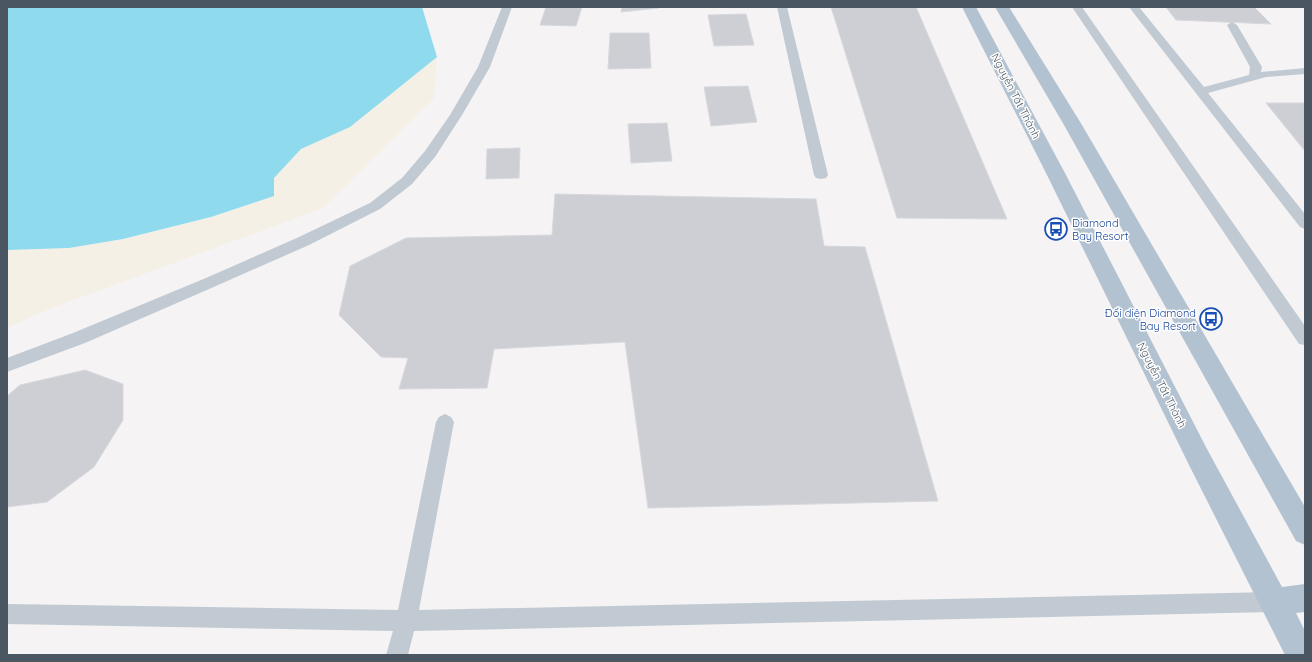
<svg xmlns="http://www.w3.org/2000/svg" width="1312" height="662" viewBox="0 0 1312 662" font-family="Quicksand,sans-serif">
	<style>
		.sand { fill: #f5f0e5 }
		.water { fill: #90daee }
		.building { fill: #cdcfd5; stroke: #d7d9de }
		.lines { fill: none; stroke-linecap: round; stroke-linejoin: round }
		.lane { fill: #c1cad2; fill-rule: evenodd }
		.primary { fill: #b3c2d1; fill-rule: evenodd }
		.labels { text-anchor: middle; stroke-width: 3; stroke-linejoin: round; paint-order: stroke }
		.street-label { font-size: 11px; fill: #4a5661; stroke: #fff }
		.transit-label { font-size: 11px; fill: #164399; stroke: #fff; text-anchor: start }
	</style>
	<rect width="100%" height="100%" fill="#f5f3f3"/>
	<!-- sand -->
	<polygon class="sand" points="437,57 434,98 323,208 49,309 7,328 7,250 69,248 123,239 211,217 274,196 274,178 301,149 350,127"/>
	<!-- water -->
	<polygon class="water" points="7,7 422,7 437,57 350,127 301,149 274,178 274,196 211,217 123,239 69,248 7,250"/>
	<!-- building -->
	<g class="building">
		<polygon points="546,7 582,7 576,26 540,25"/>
		<polygon points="622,7 659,7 659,8 621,12"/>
		<polygon points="831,7 916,7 1007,219 897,218"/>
		<polygon points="1166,7 1254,7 1271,24 1176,20"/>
		<polygon points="746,14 754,45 714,46 708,15"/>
		<polygon points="610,33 649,33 651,68 608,69"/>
		<polygon points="748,86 757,122 711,126 704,87"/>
		<polygon points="1266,103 1305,103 1305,151"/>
		<polygon points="667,123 672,161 631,163 628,124"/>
		<polygon points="520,148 519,178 486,179 487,149"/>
		<polygon points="555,194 816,199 824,246 865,247 938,501 648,508 625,342 494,349 487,388 399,389 408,358 381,357 339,315 350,266 406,238 552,235"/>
		<polygon points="85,370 123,384 123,420 94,467 47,502 7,507 7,396 20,385"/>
	</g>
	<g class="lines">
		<!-- lane -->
		<g class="lane">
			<polygon points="502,7 512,7 490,67 462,115 435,157 412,184 380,209 309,245 216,286 85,343 7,372 7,358 73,333 206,278 299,237 370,203 402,178 425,151 450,115 478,67"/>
			<polygon points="777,7 787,7 828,175 826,178 821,179 816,178 814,175"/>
			<polygon points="1072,7 1082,7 1305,326 1305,345 1299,344"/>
			<polygon points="1129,7 1139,7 1204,87 1249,75 1250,67 1227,25 1232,22 1237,25 1262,67 1261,72 1305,68 1305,74 1266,77 1208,93 1305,214 1305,229 1300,227"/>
			<polygon points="445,414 451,417 454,422 419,610 1276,592 1283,595 1286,602 1283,609 1276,612 414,631 408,655 386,655 393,631 7,624 7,604 398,610 436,422 439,417"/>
		</g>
		<!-- primary -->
		<g class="primary">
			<polygon points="962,7 976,7 1066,175 1207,449 1282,587 1305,584 1305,612 1296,613 1305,631 1305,655 1285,655 1189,465 1047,175"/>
			<polygon points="995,7 1009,7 1082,125 1305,507 1305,545 1296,541 1064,125"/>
		</g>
	</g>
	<!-- icons -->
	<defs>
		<g id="bus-ring" transform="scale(1.15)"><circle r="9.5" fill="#fff" stroke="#1a4fb4" stroke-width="1.5"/><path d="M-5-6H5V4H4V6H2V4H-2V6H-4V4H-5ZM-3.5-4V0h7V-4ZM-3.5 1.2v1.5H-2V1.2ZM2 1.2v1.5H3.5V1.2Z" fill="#1a4fb4"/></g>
	</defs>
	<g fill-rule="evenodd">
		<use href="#bus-ring" x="1056" y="229"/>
		<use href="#bus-ring" x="1211" y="319"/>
	</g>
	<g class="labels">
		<!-- street labels -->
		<g class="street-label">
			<text transform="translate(1016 96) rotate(63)" y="4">Nguyễn Tất Thành</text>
			<text transform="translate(1162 385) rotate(63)" y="4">Nguyễn Tất Thành</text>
		</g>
		<!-- transit labels -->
		<g class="transit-label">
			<text x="1072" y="227">Diamond<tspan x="1072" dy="13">Bay Resort</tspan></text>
			<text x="1196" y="317" text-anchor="end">Đối diện Diamond<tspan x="1196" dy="13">Bay Resort</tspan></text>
		</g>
	</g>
	<!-- border -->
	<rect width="1312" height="662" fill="none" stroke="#4a5661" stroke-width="16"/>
</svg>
